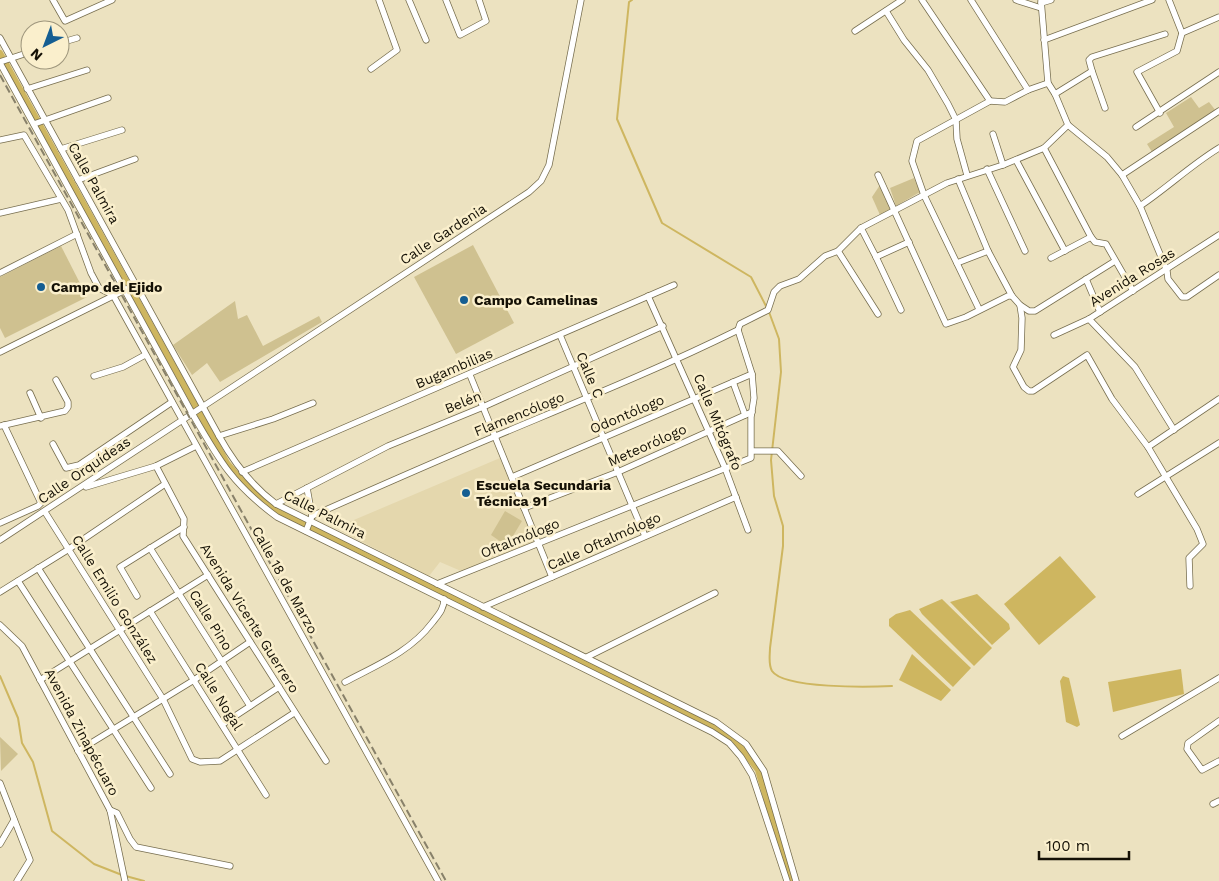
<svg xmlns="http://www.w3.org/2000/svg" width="1219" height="881" viewBox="0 0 1219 881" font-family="'Work Sans',sans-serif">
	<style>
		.built { fill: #e4d7ad }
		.green { fill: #cfc190 }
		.water { fill: #ceb660 }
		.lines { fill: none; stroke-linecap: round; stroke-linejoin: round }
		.stream { stroke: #ceb660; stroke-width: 2 }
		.canal { stroke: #ceb660; stroke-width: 6 }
		.street-casing { stroke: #776e4f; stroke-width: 7 }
		.street { stroke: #fff; stroke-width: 5.5 }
		.rail { stroke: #88816a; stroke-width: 2; stroke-dasharray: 8 4; stroke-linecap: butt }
		.poi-dot { fill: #155e92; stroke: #faefcc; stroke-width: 2 }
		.labels { text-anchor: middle; stroke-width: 5; stroke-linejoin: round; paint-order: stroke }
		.street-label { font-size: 14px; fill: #141005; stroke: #faefcc }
		.poi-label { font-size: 14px; font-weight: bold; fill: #141005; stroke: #faefcc; text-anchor: start }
	</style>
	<rect width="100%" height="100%" fill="#ece2c0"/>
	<!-- built -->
	<polygon class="built" points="500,458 534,542 461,571 440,562 429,576 335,528"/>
	<!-- green -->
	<g class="green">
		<polygon points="1191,97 1199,108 1209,102 1216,111 1152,152 1147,144 1174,127 1166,113"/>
		<polygon points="914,178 920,192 896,206 890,188"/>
		<polygon points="880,185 891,210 880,215 872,197"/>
		<polygon points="473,245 514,323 456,354 414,277"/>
		<polygon points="61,246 87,297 5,338 0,328 0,277"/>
		<polygon points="235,301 238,319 247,315 263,346 319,316 322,322 220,382 207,363 192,375 173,345"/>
		<polygon points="505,511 522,521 507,546 491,535"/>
		<polygon points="0,737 18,754 1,771"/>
	</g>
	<!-- water -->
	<g class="water">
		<polygon points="1060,556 1096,597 1039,645 1004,604"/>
		<polygon points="977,594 1009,624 1010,629 992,645 950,602"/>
		<polygon points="942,599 992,648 974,666 922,614 919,609"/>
		<polygon points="910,610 971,668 953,687 889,626 889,619 896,614"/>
		<polygon points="912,654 951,690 941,701 899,680"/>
		<polygon points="1181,669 1184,694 1113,712 1108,682"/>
		<polygon points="1063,676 1069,678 1080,725 1077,727 1066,722 1060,681"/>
	</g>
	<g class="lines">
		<!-- stream -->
		<g class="stream">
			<polyline points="632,0 629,2 617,119 662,223 751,277 767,308"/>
			<path d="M 769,312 L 779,339 L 781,372 L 771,460 L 774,496 L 783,526 L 783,546 L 770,648 C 770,655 768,664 772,671 C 784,689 870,687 892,686"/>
			<polyline points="0,676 18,718 22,743 33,762 52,831 94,864 122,875 144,881"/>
		</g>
		<!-- canal -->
		<path class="canal" d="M 0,53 L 227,463 C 242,481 256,497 276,510 L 707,723 L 734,739 L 758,770 L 790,881"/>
		<!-- street casing -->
		<g class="street-casing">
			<g id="street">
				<polyline points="53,0 65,21 112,0"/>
				<polyline points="409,0 426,40"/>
				<polyline points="446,0 460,35 486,21 479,0"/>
				<polyline points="922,0 990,101 917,141 912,161 924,195 979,309"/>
				<polyline points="971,0 1028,90 1005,102 990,101"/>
				<polyline points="1016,0 1041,8"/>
				<polyline points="1041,0 1048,83 1055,94 1068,125 1107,157 1122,175 1140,206 1167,271 1168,279 1182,297 1187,297 1219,275"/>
				<polyline points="1169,0 1182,33"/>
				<polyline points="1041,3 1051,0"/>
				<polyline points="886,11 904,40 928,70 948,104 956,120 957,139 967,175"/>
				<polyline points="855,31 902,0"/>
				<path d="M 0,38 L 219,436 C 234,463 252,486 276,504 L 716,722 L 746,744 L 764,771 L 796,881"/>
				<polyline points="1044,40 1152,0"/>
				<polyline points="60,43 77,38"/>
				<polyline points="0,62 30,52"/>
				<path d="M 0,63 L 192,413 C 219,460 232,484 277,517 L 712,732 L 729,743 L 741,757 L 752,775 L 787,881"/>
				<polyline points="371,69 397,50 379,0"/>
				<polyline points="1092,71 1105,108"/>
				<polyline points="27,89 87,70"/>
				<polyline points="1028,90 1048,83"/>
				<polyline points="1055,94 1089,73 1092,71 1089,60 1092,57 1165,34"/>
				<polyline points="1160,113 1137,72 1177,51 1182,33 1219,17"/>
				<polyline points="34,124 108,98"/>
				<polyline points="1136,127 1219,72"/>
				<polyline points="993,134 1003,165"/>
				<polyline points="0,140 24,135 68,210 91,273 99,288 113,295 438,881"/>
				<polyline points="1044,148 1091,237"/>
				<polyline points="61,149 122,130"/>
				<polyline points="1016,160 1065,251"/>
				<polyline points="987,169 1025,251"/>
				<polyline points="878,175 946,324 966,317 1008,296 1012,296"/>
				<polyline points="1122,175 1219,111"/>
				<polyline points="958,179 988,251 1012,296 1020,305 1022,318 1021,350 1013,367 1024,387 1029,391 1033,391 1087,355 1112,399 1148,447 1197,529 1203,544 1189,558 1190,586"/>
				<polyline points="78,180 135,159"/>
				<path d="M 1140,206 C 1167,188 1191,165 1219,148"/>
				<polyline points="0,213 61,199"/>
				<polyline points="861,228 947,183 1003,165 1044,148 1068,125"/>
				<polyline points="838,251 878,314"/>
				<polyline points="876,257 901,310"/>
				<polyline points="1051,258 1091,237 1095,242 1106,244 1133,291"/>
				<polyline points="957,263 988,251"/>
				<polyline points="0,273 77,234"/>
				<polyline points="1086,279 1100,312"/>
				<polyline points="648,296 725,468 748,530"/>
				<polyline points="1020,305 1029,311 1035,311 1115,261"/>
				<polyline points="1089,319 1135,367 1174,430"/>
				<polyline points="560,335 645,536"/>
				<polyline points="1054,335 1089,319 1219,235"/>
				<polyline points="0,352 135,285"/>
				<polyline points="470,375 552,577"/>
				<polyline points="94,376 123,367 145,355"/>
				<polyline points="733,382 745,415"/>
				<polyline points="30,393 41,418"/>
				<polyline points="0,426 65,411 68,407 68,402 56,380"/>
				<polyline points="219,436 273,419 313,403"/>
				<polyline points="53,444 66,468 79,465 172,402"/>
				<polyline points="1148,447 1219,399"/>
				<polyline points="753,451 778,451 801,476"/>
				<polyline points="156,466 184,519 183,536 326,761"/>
				<polyline points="242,472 674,285"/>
				<polyline points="512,477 752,374"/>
				<polyline points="86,487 156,466 196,446"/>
				<polyline points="307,488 312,516"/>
				<polyline points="1138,494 1219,443"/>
				<polyline points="276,504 388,446 483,407 663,326"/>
				<polyline points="524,508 618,472 752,412"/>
				<polyline points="45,512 163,699 192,759 200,762 220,761 294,713"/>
				<polyline points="0,523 38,506 41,503 4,425"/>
				<path d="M 306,531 L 312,516 C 373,489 434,462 496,436 C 577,402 659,369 738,330"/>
				<polyline points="0,540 529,192 541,181 549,165 581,0"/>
				<polyline points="150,548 250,706"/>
				<polyline points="38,568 170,774"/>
				<polyline points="18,581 151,788"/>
				<polyline points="437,584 751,458 751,417 754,398 752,374 738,330 740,324 768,310 774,292 780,286 799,279 825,256 838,251 861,228 876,257 909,242"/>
				<polyline points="0,592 69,549 165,484"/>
				<polyline points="137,596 120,567 184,527"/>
				<polyline points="483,607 736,497"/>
				<polyline points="150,611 266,795"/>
				<polyline points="0,625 22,646 110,810 125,881"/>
				<polyline points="587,657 715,593"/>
				<polyline points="40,680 208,575"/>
				<path d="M 345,682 C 377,665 410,652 432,623 C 439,614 444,609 444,599"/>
				<polyline points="1219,721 1188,743 1187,749 1202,770 1219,761"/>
				<polyline points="223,724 279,687"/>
				<polyline points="1122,736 1219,678"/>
				<polyline points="78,751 194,680 250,642"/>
				<polyline points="0,783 30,860 17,881"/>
				<polyline points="1213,804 1219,801"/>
				<polyline points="110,810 117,813 130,839 136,847 230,866"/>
				<polyline points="0,844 14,820"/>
			</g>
		</g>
		<!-- street -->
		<use href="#street" class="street"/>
		<!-- rail -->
		<polyline class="rail" points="0,75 446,881"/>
	</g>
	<!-- markers -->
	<g class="poi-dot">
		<circle cx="41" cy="287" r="5"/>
		<circle cx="464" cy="300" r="5"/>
		<circle cx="466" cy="493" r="5"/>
	</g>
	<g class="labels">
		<!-- street labels -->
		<g class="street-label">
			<text transform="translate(94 183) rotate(61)" y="5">Calle Palmira</text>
			<text transform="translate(443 234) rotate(-33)" y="5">Calle Gardenia</text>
			<text transform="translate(1132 277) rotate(-32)" y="5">Avenida Rosas</text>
			<text transform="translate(454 368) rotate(-23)" y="5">Bugambilias</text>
			<text transform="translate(590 375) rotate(67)" y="5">Calle C</text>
			<text transform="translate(463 402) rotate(-22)" y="5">Belén</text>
			<text transform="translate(519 414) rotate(-22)" y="5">Flamencólogo</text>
			<text transform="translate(627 414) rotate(-23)" y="5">Odontólogo</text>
			<text transform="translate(718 422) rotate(67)" y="5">Calle Mitógrafo</text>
			<text transform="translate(647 445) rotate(-24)" y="5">Meteorólogo</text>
			<text transform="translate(84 470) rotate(-34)" y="5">Calle Orquídeas</text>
			<text transform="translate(325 514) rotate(27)" y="5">Calle Palmira</text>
			<text transform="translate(520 538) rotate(-22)" y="5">Oftalmólogo</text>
			<text transform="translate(604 541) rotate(-24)" y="5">Calle Oftalmólogo</text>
			<text transform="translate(285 580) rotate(61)" y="5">Calle 18 de Marzo</text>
			<text transform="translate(115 599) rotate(58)" y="5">Calle Emilio González</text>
			<text transform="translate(250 618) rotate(58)" y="5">Avenida Vicente Guerrero</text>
			<text transform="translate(211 620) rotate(58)" y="5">Calle Pino</text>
			<text transform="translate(219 696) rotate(58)" y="5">Calle Nogal</text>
			<text transform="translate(82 732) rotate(62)" y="5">Avenida Zinapécuaro</text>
		</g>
		<!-- poi labels -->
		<g class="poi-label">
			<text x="51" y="292">Campo del Ejido</text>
			<text x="474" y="305">Campo Camelinas</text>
			<text x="476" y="490">Escuela Secundaria<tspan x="476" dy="16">Técnica 91</tspan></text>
		</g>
	</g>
	<!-- north arrow -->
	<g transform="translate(45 45) rotate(222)"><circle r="24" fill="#faefcc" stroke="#9e967c"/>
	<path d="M0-4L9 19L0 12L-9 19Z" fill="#155e92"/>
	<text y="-8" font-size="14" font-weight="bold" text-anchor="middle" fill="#141005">N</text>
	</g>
	<!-- scale -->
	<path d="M1039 851v8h90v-8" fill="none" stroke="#141005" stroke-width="2.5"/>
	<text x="1046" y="851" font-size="15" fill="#141005" stroke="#faefcc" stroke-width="4" paint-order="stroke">100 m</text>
</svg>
